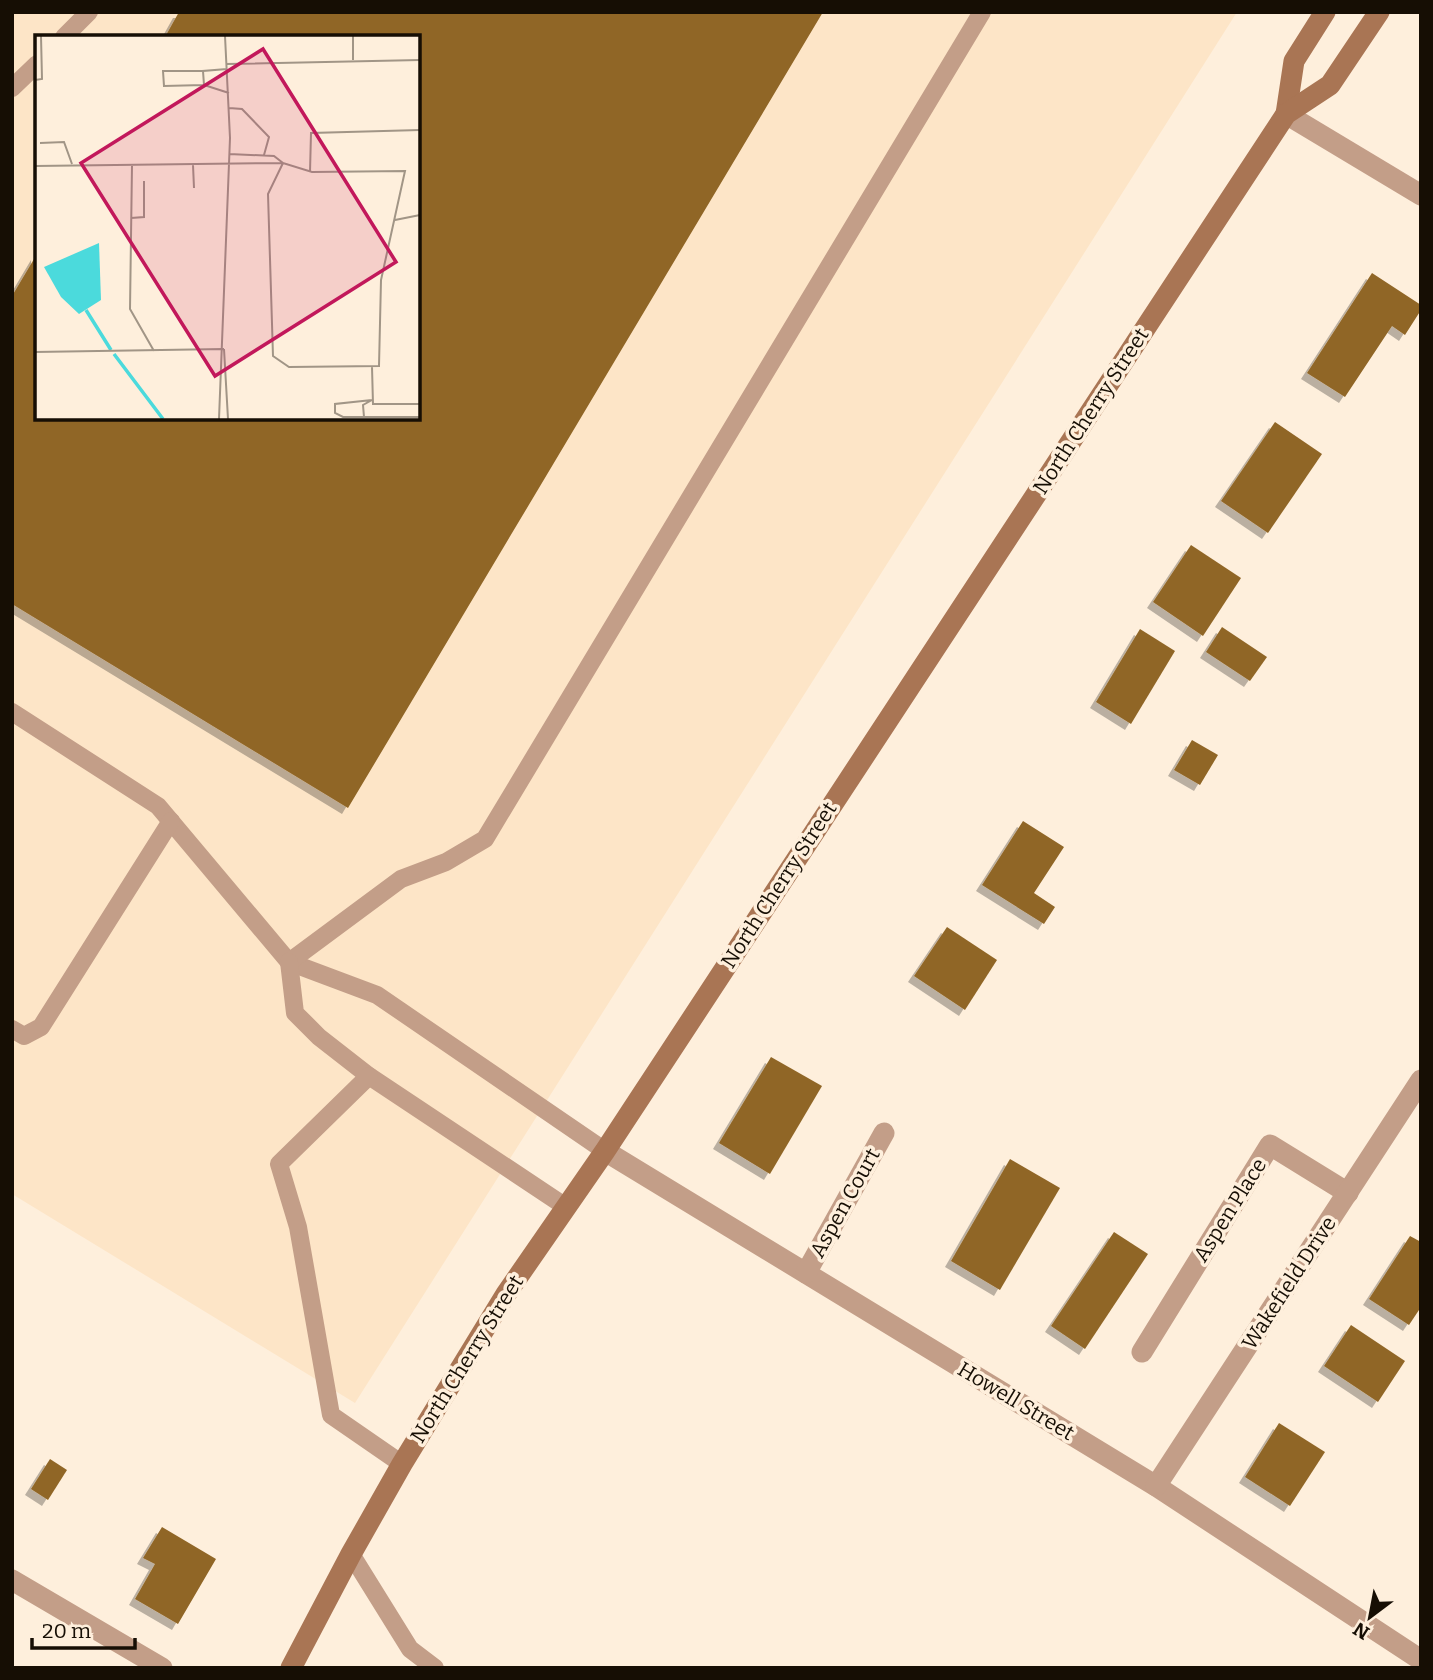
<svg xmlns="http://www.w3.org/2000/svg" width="1433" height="1680" viewBox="0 0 1433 1680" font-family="Bitter,serif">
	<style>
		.built { fill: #fde5c7; fill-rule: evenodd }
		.building { fill: #906627; filter: url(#shadow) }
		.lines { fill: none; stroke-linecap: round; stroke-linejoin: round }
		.lane { stroke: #c39e88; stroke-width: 18 }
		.street { stroke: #c39e88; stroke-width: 21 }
		.secondary { stroke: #a97554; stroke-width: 21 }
		.labels { text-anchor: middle; stroke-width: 7; stroke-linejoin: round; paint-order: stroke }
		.street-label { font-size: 21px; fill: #160e04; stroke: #feefdc }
		.inset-river { fill: none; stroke: #4bdadc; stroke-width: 3.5 }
		.inset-road { fill: none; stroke: #a19586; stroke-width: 2 }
		.view { fill: #c2185b; fill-opacity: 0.15; stroke: #c2185b; stroke-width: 3.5 }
		.inset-edge { fill: none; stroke: #160e04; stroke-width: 3.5 }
	</style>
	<defs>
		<filter id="shadow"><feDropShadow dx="-6" dy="6" stdDeviation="0" flood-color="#0004"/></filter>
	</defs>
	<rect width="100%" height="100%" fill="#feefdc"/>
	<!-- built -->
	<path class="built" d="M 12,12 L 1237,12 L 355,1403 L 12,1194 ZM 37,37 L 418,37 L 418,418 L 37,418 Z"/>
	<!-- building -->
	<g class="building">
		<polygon points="179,12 823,12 348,808 12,604 12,296 37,254 37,418 418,418 418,37 165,37"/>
		<polygon points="1372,273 1421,305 1421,310 1405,335 1392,326 1345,397 1307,373"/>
		<polygon points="1275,422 1322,454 1268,533 1221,501"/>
		<polygon points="1191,545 1241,578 1203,636 1153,602"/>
		<polygon points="1222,627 1267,657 1250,681 1206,652"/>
		<polygon points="1140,629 1175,651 1131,724 1096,702"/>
		<polygon points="1192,740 1218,755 1200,785 1174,770"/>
		<polygon points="1023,821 1064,847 1034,893 1055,907 1044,924 982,885"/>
		<polygon points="947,927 997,960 965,1010 914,976"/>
		<polygon points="771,1057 822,1086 770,1174 719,1143"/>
		<polygon points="1010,1159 1060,1188 1000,1290 951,1261"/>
		<polygon points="1114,1232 1148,1254 1085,1349 1051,1326"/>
		<polygon points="1410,1236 1421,1242 1421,1307 1409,1325 1369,1299"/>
		<polygon points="1351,1325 1405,1361 1378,1402 1324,1366"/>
		<polygon points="1279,1423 1325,1452 1290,1506 1245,1477"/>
		<polygon points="50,1459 67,1470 48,1500 31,1489"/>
		<polygon points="162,1527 216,1559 178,1624 135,1599 155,1564 143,1558"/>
	</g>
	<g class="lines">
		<!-- lane -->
		<g class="lane">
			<polyline points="64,37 89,12"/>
			<polyline points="12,88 37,64"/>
			<polyline points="12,712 158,806 289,962 377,995 605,1151"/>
			<polyline points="289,962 401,879 446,862 485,839 982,12"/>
			<polyline points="289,962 295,1013 319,1037 369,1076 566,1207"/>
			<polyline points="12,1029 24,1036 41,1027 171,821"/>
			<polyline points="369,1076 279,1164 298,1227 331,1415 402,1464"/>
			<polyline points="351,1554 410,1649 435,1668"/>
		</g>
		<!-- street -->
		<g class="street">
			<polyline points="1286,114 1421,195"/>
			<polyline points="605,1151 1156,1486 1421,1660"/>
			<polyline points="806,1273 884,1133"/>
			<polyline points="1142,1352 1270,1145 1348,1193"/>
			<polyline points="1156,1486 1421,1080"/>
			<polyline points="12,1580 162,1668"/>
		</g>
		<!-- secondary -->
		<g class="secondary">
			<polyline points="1286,114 1294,61 1325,12"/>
			<polyline points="291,1668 351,1554 402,1464 506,1294 605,1151 1286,114 1330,85 1379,12"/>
		</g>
	</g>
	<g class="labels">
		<!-- street labels -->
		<g class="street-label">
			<text transform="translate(1091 411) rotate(-57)" y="7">North Cherry Street</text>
			<text transform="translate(779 885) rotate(-57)" y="7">North Cherry Street</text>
			<text transform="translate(845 1203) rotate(-61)" y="7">Aspen Court</text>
			<text transform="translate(1230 1210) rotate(-58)" y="7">Aspen Place</text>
			<text transform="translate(1289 1283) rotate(-57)" y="7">Wakefield Drive</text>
			<text transform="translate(467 1359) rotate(-58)" y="7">North Cherry Street</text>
			<text transform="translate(1016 1401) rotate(31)" y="7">Howell Street</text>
		</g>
	</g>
	<!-- overview -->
	<g transform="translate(35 35)">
		<rect width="385" height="385" fill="#feefdc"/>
		<path d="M 64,208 L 66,265 L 44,279 L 26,262 L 9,232 Z" fill="#4bdadc"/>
		<path class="inset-river" d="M 51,275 L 76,315M 79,319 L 128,384"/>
		<path class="inset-road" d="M 318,1 L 318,25M 191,29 L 385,25M 192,34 L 168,36 L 169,50 L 194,58M 168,36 L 128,36 L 129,51 L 169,50M 0,45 L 7,44 L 6,1M 194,73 L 207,74 L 234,102 L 229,120M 5,108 L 29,107 L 37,129M 97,130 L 95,274 L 119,316M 158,130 L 159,153M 0,131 L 248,128 L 277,137 L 370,136 L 346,245 L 344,331 L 254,332 L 238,321 L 233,159 L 248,128 L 239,121 L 194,119M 275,137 L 276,98 L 385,95M 96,183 L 109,182 L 109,146M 360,185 L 385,180M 189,314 L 193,384M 0,317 L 189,314M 337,332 L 338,369 L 385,369M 329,382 L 328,370 L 337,365 L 300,369 L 300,378 L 308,382 L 385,382M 184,384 L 195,103 L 190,1"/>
		<path class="view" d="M 228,14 L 361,227 L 180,341 L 46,128 Z"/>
		<rect width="385" height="385" class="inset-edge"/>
	</g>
	<!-- border -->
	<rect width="1433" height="1680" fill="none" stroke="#160e04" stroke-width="28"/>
	<!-- north arrow -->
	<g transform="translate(1370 1617) rotate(212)" stroke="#feefdc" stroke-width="5" paint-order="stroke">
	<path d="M0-5L12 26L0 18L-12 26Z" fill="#160e04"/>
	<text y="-10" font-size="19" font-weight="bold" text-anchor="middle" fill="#160e04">N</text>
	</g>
	<!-- scale -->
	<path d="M32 1638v10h103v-10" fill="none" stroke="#160e04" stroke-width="3.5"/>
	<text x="42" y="1638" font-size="21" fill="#160e04" stroke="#feefdc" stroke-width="5" paint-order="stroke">20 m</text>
</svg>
